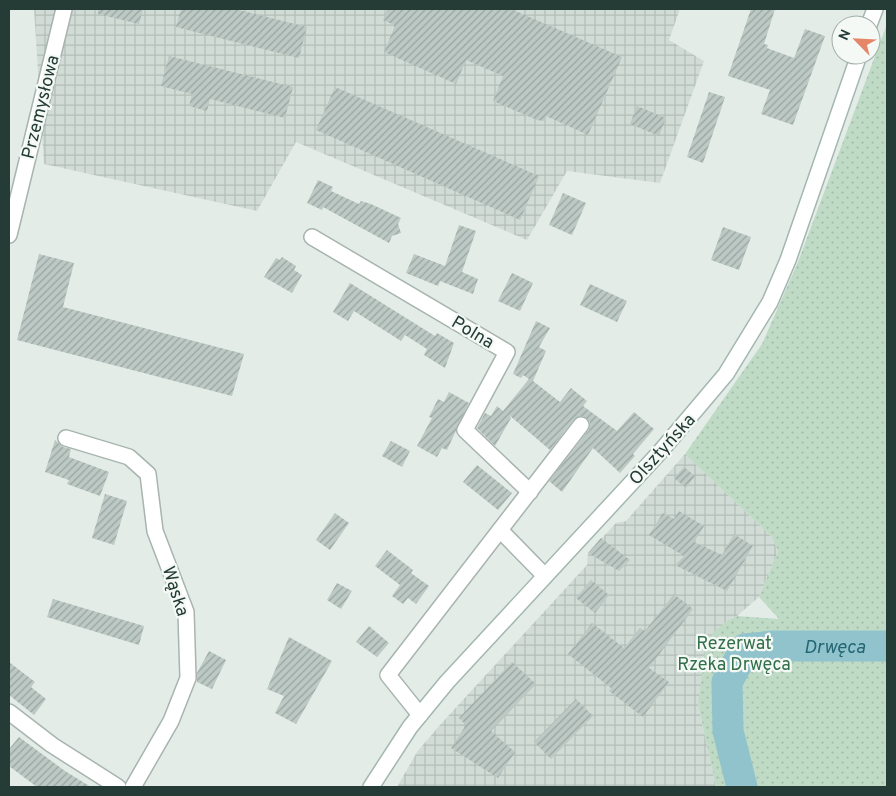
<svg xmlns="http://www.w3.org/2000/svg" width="896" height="796" viewBox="0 0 896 796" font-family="Overpass,sans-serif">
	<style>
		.industrial { fill: url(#industrial-grid) }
		.grass { fill: url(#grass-dots) }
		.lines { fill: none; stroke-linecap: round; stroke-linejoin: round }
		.river { stroke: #91c3cc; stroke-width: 31 }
		.building { fill: url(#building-hatch) }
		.street-casing { stroke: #a7b4af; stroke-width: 18 }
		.secondary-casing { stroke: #a3b7b0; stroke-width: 18 }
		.street { stroke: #fff; stroke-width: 15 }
		.secondary { stroke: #fff; stroke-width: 15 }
		.labels { text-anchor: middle; stroke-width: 4.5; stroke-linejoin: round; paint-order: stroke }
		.street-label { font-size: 18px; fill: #253c36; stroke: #f4f9f6 }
		.park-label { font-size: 18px; fill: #336f4a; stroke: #f4f9f6 }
		.water-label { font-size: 19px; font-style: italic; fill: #246673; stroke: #f4f9f6 }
	</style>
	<defs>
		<pattern id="industrial-grid" width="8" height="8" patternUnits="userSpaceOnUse" patternTransform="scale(1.25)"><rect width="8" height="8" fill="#d2dcd7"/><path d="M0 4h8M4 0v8" fill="none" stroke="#b4beb9"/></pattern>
		<pattern id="grass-dots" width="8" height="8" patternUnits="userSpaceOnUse" patternTransform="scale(1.25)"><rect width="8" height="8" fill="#bfdbc6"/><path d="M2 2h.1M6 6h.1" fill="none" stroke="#a4bdab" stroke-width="1.8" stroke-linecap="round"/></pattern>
		<pattern id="building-hatch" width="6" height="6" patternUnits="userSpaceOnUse" patternTransform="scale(1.25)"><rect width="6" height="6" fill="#bcc9c4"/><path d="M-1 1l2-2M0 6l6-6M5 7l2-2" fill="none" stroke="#99a4a0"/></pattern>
	</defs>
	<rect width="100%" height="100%" fill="#e4ece8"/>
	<!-- industrial -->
	<g class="industrial">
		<polygon points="34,9 680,9 669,40 704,61 660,183 567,171 527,240 296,142 257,211 44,164"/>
		<polygon points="685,454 772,537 778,551 759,597 737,616 731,618 698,704 716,787 397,787 417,752 439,726 587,565 588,553 616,523 626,521"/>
	</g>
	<!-- grass -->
	<path class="grass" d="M 887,24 L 887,787 L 716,787 L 698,704 L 706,643 C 712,632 726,620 737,616 L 779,619 L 759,597 L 778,551 L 772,537 L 685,454 L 762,344 L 798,262 Z"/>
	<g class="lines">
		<!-- river -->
		<path class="river" id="s1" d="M 742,787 L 728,731 L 727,682 L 745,649 L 773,646 L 887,646"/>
	</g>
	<!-- building -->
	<g class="building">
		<polygon points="98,9 143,9 139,24 98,14"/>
		<polygon points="181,9 235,9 307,27 299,58 176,27"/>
		<polygon points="388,9 511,9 622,57 588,135 546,116 544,121 537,120 493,101 503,76 466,60 456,84 384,52 394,28 394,25 383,20"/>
		<polygon points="751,9 775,9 764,44 768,45 767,48 794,58 805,29 825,36 793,125 761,114 770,90 728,76"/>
		<polygon points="169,56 293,87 285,118 210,99 207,111 189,106 192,94 161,86"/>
		<polygon points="335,87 539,176 520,220 316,130"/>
		<polygon points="709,92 725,97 703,163 687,157"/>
		<polygon points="637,106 666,118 659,136 630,124"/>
		<polygon points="318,180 333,187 331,191 359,204 361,201 371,204 401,218 398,224 401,233 392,236 389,243 323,207 322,210 307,203"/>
		<polygon points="563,193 586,203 572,235 549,225"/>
		<polygon points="459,225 476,231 462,272 478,279 473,294 440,281 438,286 406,273 414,254 445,266"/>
		<polygon points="723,227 751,237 739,270 711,260"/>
		<polygon points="39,254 74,263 63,307 244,354 232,396 17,340"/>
		<polygon points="282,257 296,266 294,270 302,275 292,293 264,277 276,258 280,260"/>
		<polygon points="512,273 533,283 520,311 498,301"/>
		<polygon points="350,283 435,336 437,333 454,343 445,368 424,355 427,349 405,335 401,341 354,311 348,321 333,312"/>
		<polygon points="590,284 627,301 617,322 580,305"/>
		<polygon points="536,321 550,328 539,347 546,351 533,381 560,402 571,388 587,401 583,406 617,431 634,412 654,429 633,454 635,456 620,473 593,448 562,492 549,481 589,430 590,422 583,416 574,419 550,450 509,415 511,418 495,446 477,428 485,413 491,416 497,406 503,411 529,379 523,375 521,378 513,374"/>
		<polygon points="449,392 469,403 447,450 442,448 437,457 417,446 432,418 429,417 438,399 444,402"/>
		<polygon points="55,440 63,447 71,449 69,457 109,472 100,496 67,484 69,480 45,472"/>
		<polygon points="391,441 410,451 402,467 382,456"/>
		<polygon points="477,465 512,493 498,510 463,482"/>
		<polygon points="684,467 695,476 686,488 674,478"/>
		<polygon points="105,494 127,501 114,545 92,538"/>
		<polygon points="679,511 704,526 694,542 722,555 734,534 753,546 727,591 675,565 684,556 649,535 663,513 674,519"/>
		<polygon points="335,513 349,523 330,550 316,540"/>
		<polygon points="601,538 630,560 619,571 588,553"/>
		<polygon points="387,550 413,570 411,573 429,586 416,604 408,598 403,604 392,596 400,585 375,566"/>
		<polygon points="591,580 609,595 595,613 576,598"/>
		<polygon points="337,583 352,591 341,609 327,600"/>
		<polygon points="674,594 693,609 649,668 669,682 643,717 609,691 611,688 568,654 592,623 624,648 640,628 645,631"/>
		<polygon points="53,599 144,626 139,645 47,617"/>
		<polygon points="369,626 389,643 377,657 356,642"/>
		<polygon points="289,637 332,661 296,724 275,713 284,696 267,689"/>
		<polygon points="209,651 226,660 212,689 197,682 197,673"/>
		<polygon points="9,662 35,682 31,687 46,699 34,715 9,695"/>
		<polygon points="512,662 536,684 491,731 515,752 498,778 451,748 466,725 459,718"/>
		<polygon points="576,699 593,716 551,759 534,742"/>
		<polygon points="19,737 65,771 91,787 37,787 9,766 9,749"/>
	</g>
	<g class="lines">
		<!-- street casing -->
		<g class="street-casing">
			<g id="street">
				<polyline points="9,235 64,9"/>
				<polyline points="312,237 507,352 465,430 530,492"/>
				<polyline points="66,438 129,457 148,474 155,531 186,612 188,678 171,721 133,787"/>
				<polyline points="500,530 545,576"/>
				<polyline points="9,712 52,745 118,787"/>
				<polyline points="420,715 388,675 581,425"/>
			</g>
		</g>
		<!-- secondary casing -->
		<g class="secondary-casing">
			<g id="secondary">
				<polyline points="869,25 875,9"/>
				<polyline points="371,787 410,727 447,682 660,452 726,374 770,302 788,260 859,55"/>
			</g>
		</g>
		<!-- street -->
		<use href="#street" class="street"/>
		<!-- secondary -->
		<use href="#secondary" class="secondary"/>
	</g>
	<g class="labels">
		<!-- street labels -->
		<g class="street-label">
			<text transform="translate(40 107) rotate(-76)" y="6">Przemysłowa</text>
			<text transform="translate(473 332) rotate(31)" y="6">Polna</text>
			<text transform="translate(662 449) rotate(-48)" y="6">Olsztyńska</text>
			<text transform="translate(176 591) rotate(72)" y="6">Wąska</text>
		</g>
		<!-- park labels -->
		<g class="park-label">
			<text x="734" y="649">Rezerwat<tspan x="734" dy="21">Rzeka Drwęca</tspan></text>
		</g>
		<!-- water labels -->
		<g class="water-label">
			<text dy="7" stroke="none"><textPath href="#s1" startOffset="234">Drwęca</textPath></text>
		</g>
	</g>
	<!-- border -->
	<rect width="896" height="796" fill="none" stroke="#253c36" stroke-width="20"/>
	<!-- north arrow -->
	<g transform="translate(856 40) rotate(294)"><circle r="24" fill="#f4f9f6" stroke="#a1ada9"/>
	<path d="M0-4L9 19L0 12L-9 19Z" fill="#e58669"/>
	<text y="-8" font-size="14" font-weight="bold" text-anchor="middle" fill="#253c36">N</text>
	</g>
</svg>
